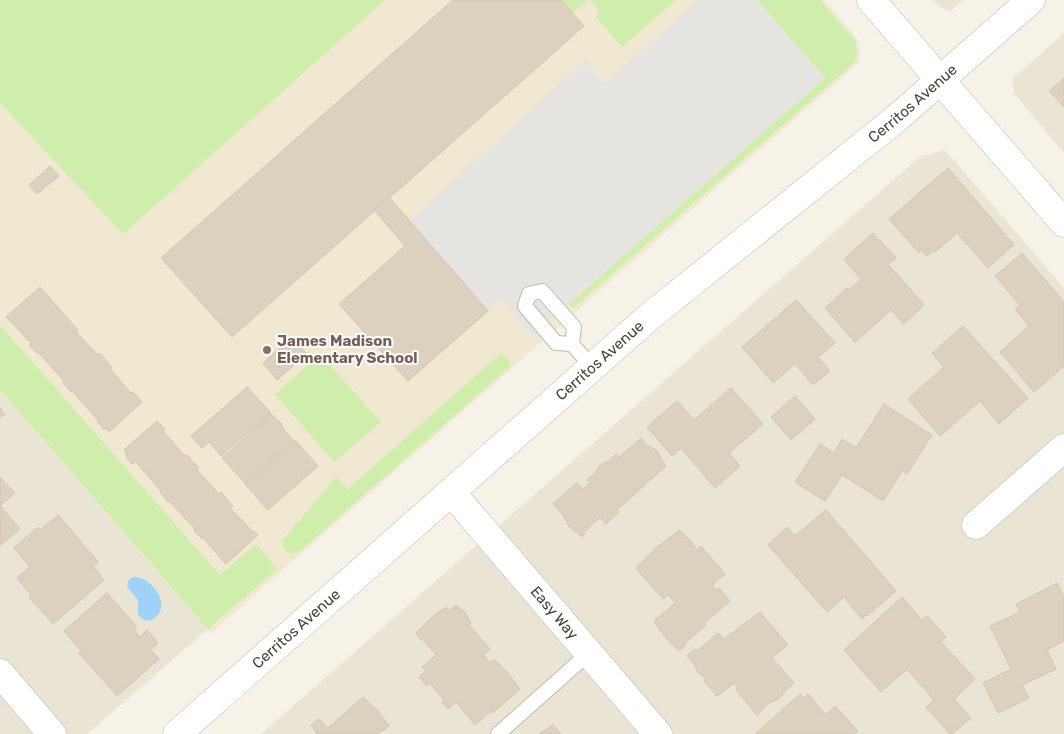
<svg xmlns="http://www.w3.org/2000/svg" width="1064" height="734" viewBox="0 0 1064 734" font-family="Rubik,sans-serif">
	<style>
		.residential { fill: #eae4d5 }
		.education { fill: #f0e8d0 }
		.green { fill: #cfeeac }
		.parking { fill: #e6e4e0 }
		.water { fill: #9dd2f9 }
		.building { fill: #dcd1be; stroke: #d4c6ae }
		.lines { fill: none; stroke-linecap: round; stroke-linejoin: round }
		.service-casing { stroke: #c2baa9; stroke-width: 16 }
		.minor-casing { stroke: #c2baa9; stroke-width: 29 }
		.tertiary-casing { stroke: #c2baa9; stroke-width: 29 }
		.service { stroke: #fff; stroke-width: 14 }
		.minor { stroke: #fff; stroke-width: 28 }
		.tertiary { stroke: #fff; stroke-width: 28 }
		.education-dot { fill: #8d6e63; stroke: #fff; stroke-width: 2 }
		.labels { text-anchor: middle; stroke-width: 4; stroke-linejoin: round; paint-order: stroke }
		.street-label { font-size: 15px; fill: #4a4235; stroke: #fff }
		.education-label { font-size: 15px; font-weight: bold; fill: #785e54; stroke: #fff; text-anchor: start }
	</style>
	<rect width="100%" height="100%" fill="#f6f2e8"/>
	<!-- residential -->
	<g class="residential">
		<polygon points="933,0 963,0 951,11 941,8"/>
		<polygon points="1064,33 1064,153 1015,95 1012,79"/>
		<polygon points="945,150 1064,288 1064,734 261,734 921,156"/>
		<polygon points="0,392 208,629 87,734 0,734"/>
	</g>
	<!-- education -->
	<polygon class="education" points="0,0 824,0 856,37 860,50 859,61 849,71 211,633 0,392"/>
	<!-- green -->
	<g class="green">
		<polygon points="0,0 385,0 123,234 0,103"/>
		<polygon points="561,0 588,0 572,13"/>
		<polygon points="590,0 676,0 622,47 595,16 600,11"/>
		<polygon points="757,0 820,0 855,40 857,55 853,64 573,308 569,304 825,78"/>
		<polygon points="0,325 220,575 256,544 277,569 208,629 0,390"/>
		<polygon points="501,353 512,365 298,553 287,553 281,542 336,477 348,489"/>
		<polygon points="320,354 381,422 334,462 275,394"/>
	</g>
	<!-- parking -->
	<polygon class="parking" points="698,0 757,0 825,78 532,336 501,298 488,311 409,221 585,60 605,83"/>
	<!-- water -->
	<path class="water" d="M 133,577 C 150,575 177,607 150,621 L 144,620 L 138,615 L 138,600 L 127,587 L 128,581 Z"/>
	<!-- building -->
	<g class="building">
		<polygon points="453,0 561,0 584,26 232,337 161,258"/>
		<polygon points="1064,78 1064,107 1049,91"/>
		<polygon points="50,166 59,176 37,194 29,185"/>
		<polygon points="948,168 1014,245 988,268 957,233 935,252 933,251 927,256 921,250 919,253 889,219"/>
		<polygon points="389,197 488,311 408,381 339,304 405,246 374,210"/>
		<polygon points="873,233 896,258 888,264 924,305 904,324 891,310 855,342 825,308 847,288 849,290 861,279 844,259"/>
		<polygon points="1022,253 1064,302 1064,366 1034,392 1000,352 1029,326 1015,309 1020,305 995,276"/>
		<polygon points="40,287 78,330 76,332 98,355 100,353 112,368 110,369 131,393 133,392 142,402 109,432 106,428 104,430 97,421 98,420 72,391 71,392 63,383 64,381 39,353 38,354 29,345 31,343 6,317"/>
		<polygon points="796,300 835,343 818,357 830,371 813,385 795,364 773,383 742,347"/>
		<polygon points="963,326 1028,398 999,424 980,401 940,436 908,399 944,367 932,353"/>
		<polygon points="292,337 307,354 277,380 263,363"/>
		<polygon points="247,387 271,413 221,456 209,442 202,448 191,436"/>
		<polygon points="731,388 763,424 729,453 740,466 715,488 681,448 672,456 647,427 677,401 694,420"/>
		<polygon points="795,396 815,419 791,440 771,417"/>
		<polygon points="884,404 932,435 907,474 902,471 883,501 842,475 825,501 795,482 820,444 834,453 842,439 856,448"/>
		<polygon points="0,408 5,414 0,418"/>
		<polygon points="271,414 283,425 281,426 293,440 245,483 222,458"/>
		<polygon points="157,421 165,429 163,431 185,456 187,455 199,468 197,470 219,494 221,492 233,506 230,508 253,532 254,531 258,535 226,564 203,538 202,539 193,530 195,529 169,501 168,502 160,492 161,491 136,462 132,464 127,458 126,455 127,454 124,450"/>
		<polygon points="641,438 647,445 657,451 666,466 617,510 619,512 606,524 600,517 583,533 585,534 582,537 568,525 563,515 553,504 577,483 583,489 590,483 587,480 595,473 600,465 609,461 616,454 619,457"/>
		<polygon points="295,440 318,466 268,510 245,484"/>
		<polygon points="0,477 15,493 0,506"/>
		<polygon points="0,506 20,529 0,546"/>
		<polygon points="826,510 896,591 867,616 866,615 862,619 844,597 827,612 768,545 787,527 795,536"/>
		<polygon points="58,515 98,562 93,566 104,580 53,624 29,597 31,595 17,578 30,567 14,548 38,527 40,530"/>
		<polygon points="679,530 690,540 697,550 701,546 725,574 712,585 717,590 719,588 730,601 704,623 706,625 684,644 686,645 679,651 665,637 654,621 675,603 668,595 663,599 636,568 656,548"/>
		<polygon points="1057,583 1064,597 1064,641 1047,650 1056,669 1022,685 1029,698 998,713 983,683 1011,669 990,626 1020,612 1016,604"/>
		<polygon points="107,593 137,627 134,630 140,637 147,630 158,643 151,650 159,659 117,696 79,653 81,651 64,631"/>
		<polygon points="902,597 922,620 927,616 946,637 941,642 975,679 954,699 971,718 952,734 950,734 926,707 934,700 907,669 881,692 844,650"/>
		<polygon points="456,605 465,612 471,623 469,625 490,649 484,655 490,663 494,659 508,673 520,689 493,713 492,711 475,725 456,702 448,709 442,702 444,700 430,683 427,686 419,677 426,671 422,667 436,655 422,639 421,640 416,633 432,617 446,607 449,611"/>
		<polygon points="760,612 788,645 772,658 794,683 785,691 779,699 769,703 757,715 736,690 738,688 734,683 717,696 704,681 707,679 698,673 693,662 687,656 695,649 697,651 718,633 724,639"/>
		<polygon points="800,694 804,698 808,694 826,715 835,706 858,731 855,734 755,734"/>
		<polygon points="363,697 379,712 389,726 383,731 382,730 378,734 316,734 317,733 311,725 319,719 328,728"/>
		<polygon points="553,725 561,734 539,734"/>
	</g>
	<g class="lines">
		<!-- service casing -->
		<g class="service-casing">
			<g id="service">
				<polyline points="529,294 525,306 556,343 572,344 592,367"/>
				<polyline points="529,294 542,291 574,327 572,344"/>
				<polyline points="498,734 589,653"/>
			</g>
		</g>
		<!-- minor casing -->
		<g class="minor-casing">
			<g id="minor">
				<path id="s1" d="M 451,492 L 658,734"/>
				<polyline points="976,525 1064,448"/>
				<polyline points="0,673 52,734"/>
			</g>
		</g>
		<!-- tertiary casing -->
		<g class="tertiary-casing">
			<g id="tertiary">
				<polyline points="871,0 1064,223"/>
				<path id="s2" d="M 177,734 L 649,317 L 897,118 L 1031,0"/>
			</g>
		</g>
		<!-- service -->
		<use href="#service" class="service"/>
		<!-- minor -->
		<use href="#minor" class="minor"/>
		<!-- tertiary -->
		<use href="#tertiary" class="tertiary"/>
	</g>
	<!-- markers -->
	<circle class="education-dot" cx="267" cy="350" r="5"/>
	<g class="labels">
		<!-- street labels -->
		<g class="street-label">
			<text dy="5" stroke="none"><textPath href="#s2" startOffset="969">Cerritos Avenue</textPath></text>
			<text dy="5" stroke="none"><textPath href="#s2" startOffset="564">Cerritos Avenue</textPath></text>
			<text dy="5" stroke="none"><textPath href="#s1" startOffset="159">Easy Way</textPath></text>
			<text dy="5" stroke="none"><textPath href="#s2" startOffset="159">Cerritos Avenue</textPath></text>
		</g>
		<!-- education labels -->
		<g class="education-label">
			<text x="277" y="346">James Madison<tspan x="277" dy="17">Elementary School</tspan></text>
		</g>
	</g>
</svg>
